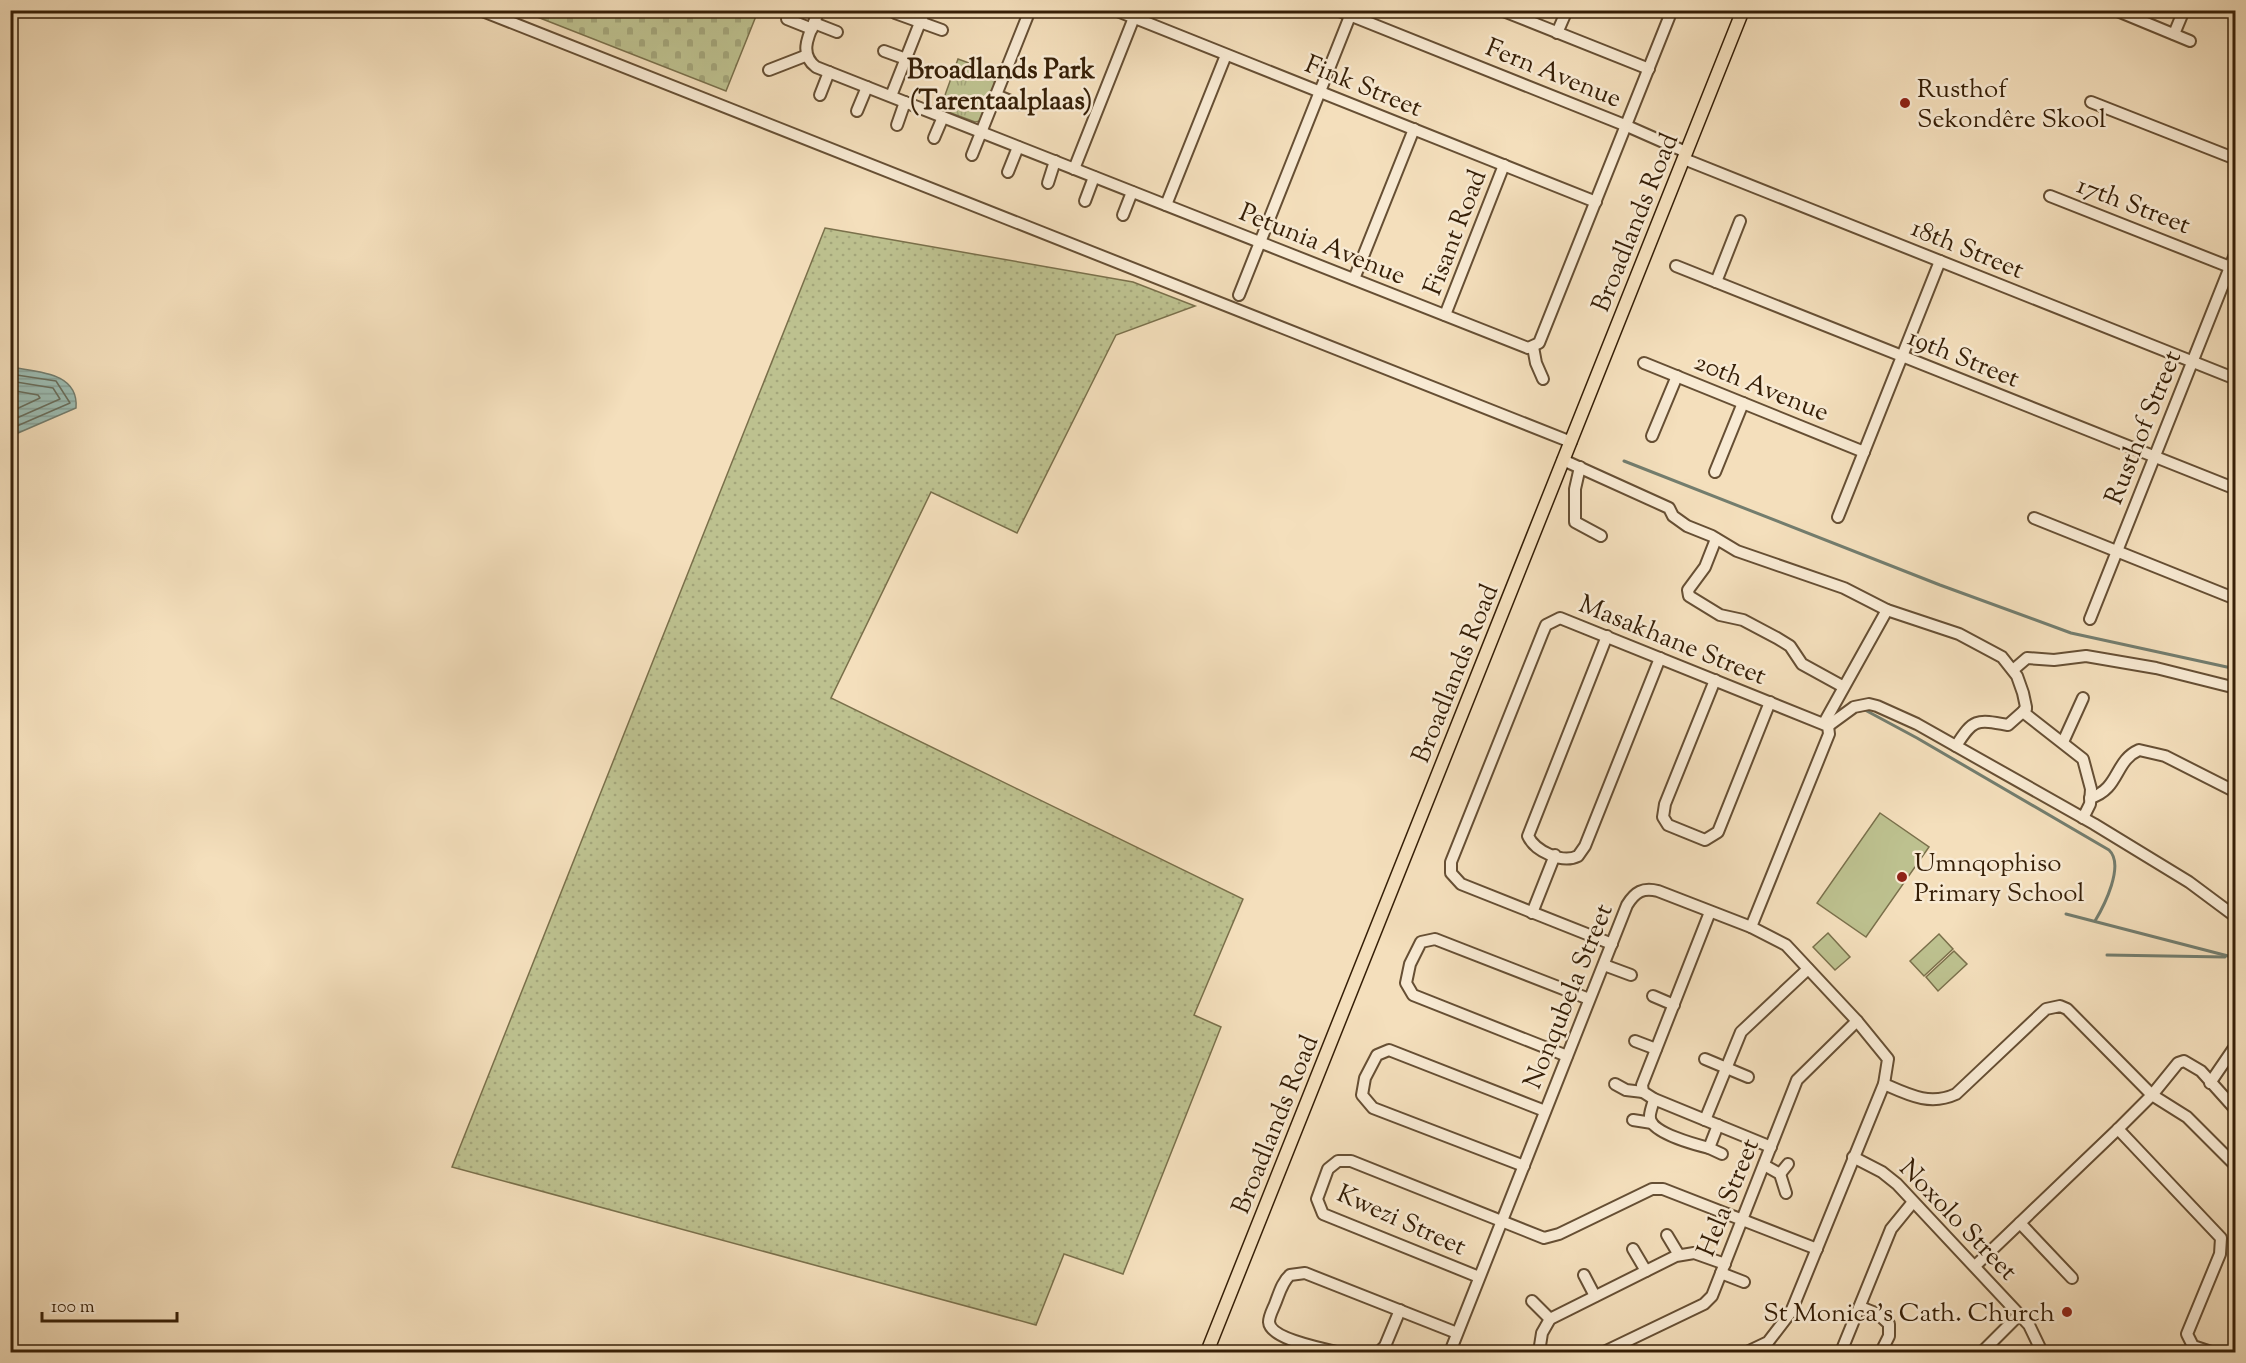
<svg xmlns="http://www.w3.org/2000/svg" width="2246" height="1363" viewBox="0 0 2246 1363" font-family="'Sorts Mill Goudy',serif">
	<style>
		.grass { fill: url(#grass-dots); stroke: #7a704b; stroke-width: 1.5 }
		.cemetery { fill: url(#cemetery-stones); stroke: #7a704b; stroke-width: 1.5 }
		.park { fill: url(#park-tufts); stroke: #7a704b; stroke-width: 1.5 }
		.pitch { fill: #bdc18f; stroke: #7a704b; stroke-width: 1.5 }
		.water { fill: url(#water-rules); stroke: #737d6e; stroke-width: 1.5 }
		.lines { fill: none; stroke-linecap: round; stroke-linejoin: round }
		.shore { stroke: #696e5c; stroke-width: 1.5 }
		.stream { stroke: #737d6e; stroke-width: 3 }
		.minor-casing { stroke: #664f34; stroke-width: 14 }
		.major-casing { stroke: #361f07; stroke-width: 15 }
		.minor { stroke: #f8ead3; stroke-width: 10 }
		.major { stroke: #f4dfbc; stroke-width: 12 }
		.poi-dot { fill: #8f2418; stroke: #f8ead3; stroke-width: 2 }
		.labels { text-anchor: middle; stroke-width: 5; stroke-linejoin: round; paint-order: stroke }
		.street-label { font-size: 26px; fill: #361f07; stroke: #f8ead3 }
		.poi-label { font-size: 26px; fill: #361f07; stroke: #f8ead3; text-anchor: start }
		.neighbourhood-label { font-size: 27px; font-weight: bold; fill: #361f07; stroke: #f8ead3 }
	</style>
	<defs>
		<pattern id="grass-dots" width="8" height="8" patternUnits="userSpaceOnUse" patternTransform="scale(1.5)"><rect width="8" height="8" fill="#bdc18f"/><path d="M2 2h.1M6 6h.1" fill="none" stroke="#a3a57a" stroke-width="1.8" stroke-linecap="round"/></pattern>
		<pattern id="cemetery-stones" width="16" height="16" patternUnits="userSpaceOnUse" patternTransform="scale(1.5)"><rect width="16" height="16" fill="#bdc18f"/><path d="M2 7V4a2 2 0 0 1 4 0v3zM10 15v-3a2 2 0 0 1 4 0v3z" fill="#a3a57a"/></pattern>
		<pattern id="park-tufts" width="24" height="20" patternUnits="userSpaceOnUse" patternTransform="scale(1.5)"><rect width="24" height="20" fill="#bdc18f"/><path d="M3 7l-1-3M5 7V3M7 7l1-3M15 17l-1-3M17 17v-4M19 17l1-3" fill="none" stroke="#a3a57a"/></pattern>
		<pattern id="water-rules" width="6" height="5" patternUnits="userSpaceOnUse" patternTransform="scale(1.5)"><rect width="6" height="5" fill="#9cbcb2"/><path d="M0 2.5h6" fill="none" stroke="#87a198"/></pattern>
	</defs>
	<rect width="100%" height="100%" fill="#f4dfbc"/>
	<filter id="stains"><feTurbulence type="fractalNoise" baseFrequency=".00333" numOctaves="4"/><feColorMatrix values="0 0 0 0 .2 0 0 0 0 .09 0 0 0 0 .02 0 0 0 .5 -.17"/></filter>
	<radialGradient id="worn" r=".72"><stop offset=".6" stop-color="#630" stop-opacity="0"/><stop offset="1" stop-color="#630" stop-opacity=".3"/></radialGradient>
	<!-- grass -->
	<polygon class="grass" points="825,228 1133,282 1195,306 1116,335 1017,533 931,492 831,698 1243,899 1194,1015 1221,1027 1123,1274 1064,1254 1036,1325 452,1167"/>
	<!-- cemetery -->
	<polygon class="cemetery" points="522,11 758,10 758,11 726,91"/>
	<!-- park -->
	<polygon class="park" points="958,59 999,74 981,121 975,122 940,109"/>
	<!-- pitch -->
	<g class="pitch">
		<polygon points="1880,813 1929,847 1866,937 1817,903"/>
		<polygon points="1828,933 1850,957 1835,970 1813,947"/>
		<polygon points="1939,934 1953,949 1924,976 1910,961"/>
		<polygon points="1954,951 1967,964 1938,991 1926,977"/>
	</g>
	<!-- water -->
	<path class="water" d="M 11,367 C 35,372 79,371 76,408 L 11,436 Z"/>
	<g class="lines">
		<!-- shore -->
		<g class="shore">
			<polyline points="10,374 56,381 70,403 10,429"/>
			<polyline points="10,381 53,388 60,399 10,421"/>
			<polyline points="10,390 38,395 40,398 10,412"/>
		</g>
		<!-- stream -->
		<g class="stream">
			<polyline points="1624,461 1940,585 2071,633 2236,669"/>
			<path d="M 1859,711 L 1865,710 L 1917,738 L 2109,850 C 2125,865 2104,906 2095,921"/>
			<polyline points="2066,914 2232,957"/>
			<polyline points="2107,955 2225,957"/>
		</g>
		<!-- minor casing -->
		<g class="minor-casing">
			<g id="minor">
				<polyline points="480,10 1571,442"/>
				<path d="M 819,10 C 812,30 796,52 816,67 L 1528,348 L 1539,343 L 1672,10"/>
				<polyline points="1115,10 1596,202"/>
				<polyline points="1337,10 1627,126 1686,152"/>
				<polyline points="1501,10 1649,69"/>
				<polyline points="2115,10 2190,41"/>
				<polyline points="895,13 942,30"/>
				<polyline points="787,19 812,29"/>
				<polyline points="814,23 837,32"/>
				<polyline points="1557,33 1567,10"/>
				<polyline points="2174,34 2184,10"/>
				<polyline points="884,51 906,59"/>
				<polyline points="769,70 805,56"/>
				<polyline points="820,95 829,72"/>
				<polyline points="996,95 1020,105"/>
				<polyline points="891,96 925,10"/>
				<polyline points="2091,102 2236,159"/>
				<polyline points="857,111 867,87"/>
				<polyline points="897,125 905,102"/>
				<polyline points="934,138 943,117"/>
				<polyline points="972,155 1030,10"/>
				<polyline points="1684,159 2236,379"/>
				<polyline points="1074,169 1137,10"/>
				<polyline points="1008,172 1018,147"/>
				<polyline points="1048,183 1055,161"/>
				<polyline points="2050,196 2235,269"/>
				<polyline points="1085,201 1094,177"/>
				<polyline points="1166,205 1226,55"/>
				<polyline points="1123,215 1132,192"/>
				<polyline points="1676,266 2236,489"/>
				<polyline points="1354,279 1414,129"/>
				<polyline points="1716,282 1740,221"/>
				<polyline points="1239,295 1352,11"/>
				<polyline points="1445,315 1504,165"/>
				<polyline points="1533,347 1536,363 1543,379"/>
				<polyline points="1644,363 1864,452"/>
				<polyline points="1652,436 1677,376"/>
				<polyline points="1563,460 1669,508 1673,516 1687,526 1712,536 1737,551 1844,588 1887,610 1959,634 2002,657 2017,676 2023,693 2026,707 2023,712 2083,759 2091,789 2090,804 2083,818"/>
				<polyline points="1580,467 1575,489 1575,522 1601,536"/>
				<polyline points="1715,472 1743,403"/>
				<polyline points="1838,517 1940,261"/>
				<polyline points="2034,518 2236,599"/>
				<polyline points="1716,539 1705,567 1688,590 1689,596 1720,615 1743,620 1777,638 1790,646 1802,664 1842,686"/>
				<polyline points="2090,619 2236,252"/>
				<path d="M 1607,636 L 1528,836 C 1535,851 1562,864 1578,856 L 1585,846 L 1660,658"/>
				<polyline points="2013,670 2027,658 2054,660 2086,656 2156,668 2236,688"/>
				<polyline points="1715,680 1665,804 1663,817 1668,825 1705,840 1718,832 1770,702"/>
				<polyline points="1824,723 1887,610"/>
				<polyline points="1828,726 1854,707 1869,704 1877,706 1917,724 2094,824 2189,882 2236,917"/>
				<polyline points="2063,742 2083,698"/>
				<path d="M 1956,746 C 1973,719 1976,719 2008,725 L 2026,709"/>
				<path d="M 2090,798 C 2120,789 2114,761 2139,750 L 2165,756 L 2236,792"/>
				<polyline points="1710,912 1642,1085 1643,1092 1654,1099 1771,1147"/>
				<polyline points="1532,913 1555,855"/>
				<polyline points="1612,944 1461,884 1451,873 1451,862 1543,632 1546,625 1560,618 1828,726 1829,734 1751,927"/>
				<polyline points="1604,965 1631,975"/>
				<polyline points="1653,996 1674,1005"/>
				<polyline points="1635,1041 1656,1049"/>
				<polyline points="1567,1056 1413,995 1406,983 1410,964 1421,942 1435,939 1589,999"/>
				<polyline points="1705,1059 1748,1077"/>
				<polyline points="2210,1083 2236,1045"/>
				<polyline points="1615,1084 1626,1090 1643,1092"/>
				<path d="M 1884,1084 C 1909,1095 1930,1106 1956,1094 L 2046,1009 L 2060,1006 L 2067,1009 L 2152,1095 L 2187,1117 L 2236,1166"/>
				<path d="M 1654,1099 C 1653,1105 1649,1113 1650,1118 C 1651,1133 1697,1145 1709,1148 L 1718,1125"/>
				<polyline points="1633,1120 1652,1123"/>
				<polyline points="1705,1120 1741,1032 1808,969"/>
				<polyline points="2118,1129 2221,1238 2220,1254 2187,1334 2193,1346 2211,1352"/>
				<polyline points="1709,1148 1722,1154"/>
				<polyline points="1853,1157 1882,1172 1897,1184 2029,1325 2042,1352"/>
				<polyline points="1764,1165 1780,1174 1786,1193"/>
				<polyline points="1524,1166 1373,1108 1362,1095 1365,1078 1377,1055 1389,1050 1545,1111"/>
				<polyline points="1780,1174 1788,1164"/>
				<polyline points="2020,1223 2072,1278"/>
				<polyline points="1667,1235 1679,1255"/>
				<polyline points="1633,1249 1646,1271"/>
				<polyline points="1975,1266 2118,1129 2152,1095 2178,1063 2184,1061 2201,1071 2236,1110"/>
				<polyline points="1721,1273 1744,1282"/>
				<polyline points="1584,1275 1595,1296"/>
				<polyline points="1479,1277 1323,1214 1317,1199 1328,1169 1338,1161 1351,1161 1544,1238 1559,1234 1652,1189 1663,1189 1817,1249"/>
				<polyline points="1532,1301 1550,1319"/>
				<polyline points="1860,1307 1878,1314 1889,1324 1889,1336 1881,1352"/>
				<path d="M 1336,1352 C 1321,1348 1270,1339 1269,1322 C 1269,1316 1273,1309 1275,1304 C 1279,1294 1282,1282 1290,1275 L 1305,1273 L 1457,1333"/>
				<polyline points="1379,1352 1385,1346 1400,1310"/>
				<path d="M 1450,1352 L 1627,905 C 1635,892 1643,887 1658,891 L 1751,927 L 1786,945 L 1857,1021 L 1888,1059 L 1884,1084 L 1791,1312 L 1768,1342 L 1747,1352"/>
				<polyline points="1539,1352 1542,1333 1550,1319 1676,1256 1694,1253 1725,1264"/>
				<polyline points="1604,1352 1704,1304 1712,1296 1797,1080 1857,1021"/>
				<polyline points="1841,1352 1891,1229 1913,1202"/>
				<polyline points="1982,1352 2019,1315"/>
			</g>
		</g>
		<!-- major casing -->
		<g class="major-casing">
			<polyline id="major" points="1207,1352 1743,10"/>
		</g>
		<!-- minor -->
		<use href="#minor" class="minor"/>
		<!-- major -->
		<use href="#major" class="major"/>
	</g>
	<!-- markers -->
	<g class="poi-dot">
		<circle cx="1905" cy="103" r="6"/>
		<circle cx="1902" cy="877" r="6"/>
		<circle cx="2067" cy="1312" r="6"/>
	</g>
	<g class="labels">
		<!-- street labels -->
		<g class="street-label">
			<text transform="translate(1554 72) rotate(22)" y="9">Fern Avenue</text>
			<text transform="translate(1364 85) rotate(22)" y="9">Fink Street</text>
			<text transform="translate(2134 204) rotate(21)" y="9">17th Street</text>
			<text transform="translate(1634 222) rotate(-68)" y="9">Broadlands Road</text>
			<text transform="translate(1454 232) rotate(-69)" y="9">Fisant Road</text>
			<text transform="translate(1323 243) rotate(22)" y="9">Petunia Avenue</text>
			<text transform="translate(1968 248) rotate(22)" y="9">18th Street</text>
			<text transform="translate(1964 357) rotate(22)" y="9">19th Street</text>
			<text transform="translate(1762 386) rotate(22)" y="9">20th Avenue</text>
			<text transform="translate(2142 427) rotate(-68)" y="9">Rusthof Street</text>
			<text transform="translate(1673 639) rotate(22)" y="9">Masakhane Street</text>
			<text transform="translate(1454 673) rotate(-68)" y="9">Broadlands Road</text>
			<text transform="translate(1567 996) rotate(-68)" y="9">Nonqubela Street</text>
			<text transform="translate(1274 1124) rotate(-68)" y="9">Broadlands Road</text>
			<text transform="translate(1727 1197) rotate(-68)" y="9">Hela Street</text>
			<text transform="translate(1402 1219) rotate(24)" y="9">Kwezi Street</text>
			<text transform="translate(1959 1219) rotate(46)" y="9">Noxolo Street</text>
		</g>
		<!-- poi labels -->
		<g class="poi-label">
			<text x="1917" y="97">Rusthof<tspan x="1917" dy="30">Sekondêre Skool</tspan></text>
			<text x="1914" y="871">Umnqophiso<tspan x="1914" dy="30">Primary School</tspan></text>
			<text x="2055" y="1321" text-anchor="end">St Monica's Cath. Church</text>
		</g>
		<!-- neighbourhood labels -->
		<g class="neighbourhood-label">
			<text x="1001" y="78">Broadlands Park<tspan x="1001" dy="31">(Tarentaalplaas)</tspan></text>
		</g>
	</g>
	<!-- margin -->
	<rect width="2246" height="1363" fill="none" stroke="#f4dfbc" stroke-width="36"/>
	<rect x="12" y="12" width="2222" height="1339" fill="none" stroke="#361f07" stroke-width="3"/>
	<rect x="18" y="18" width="2210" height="1327" fill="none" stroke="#361f07" stroke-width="1.5"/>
	<!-- scale -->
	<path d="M42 1312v9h135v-9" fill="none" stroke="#361f07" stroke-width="3"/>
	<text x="51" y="1312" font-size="18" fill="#361f07" stroke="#f8ead3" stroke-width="4.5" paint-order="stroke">100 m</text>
	<rect width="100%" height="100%" filter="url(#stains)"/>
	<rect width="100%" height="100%" fill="url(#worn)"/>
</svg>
